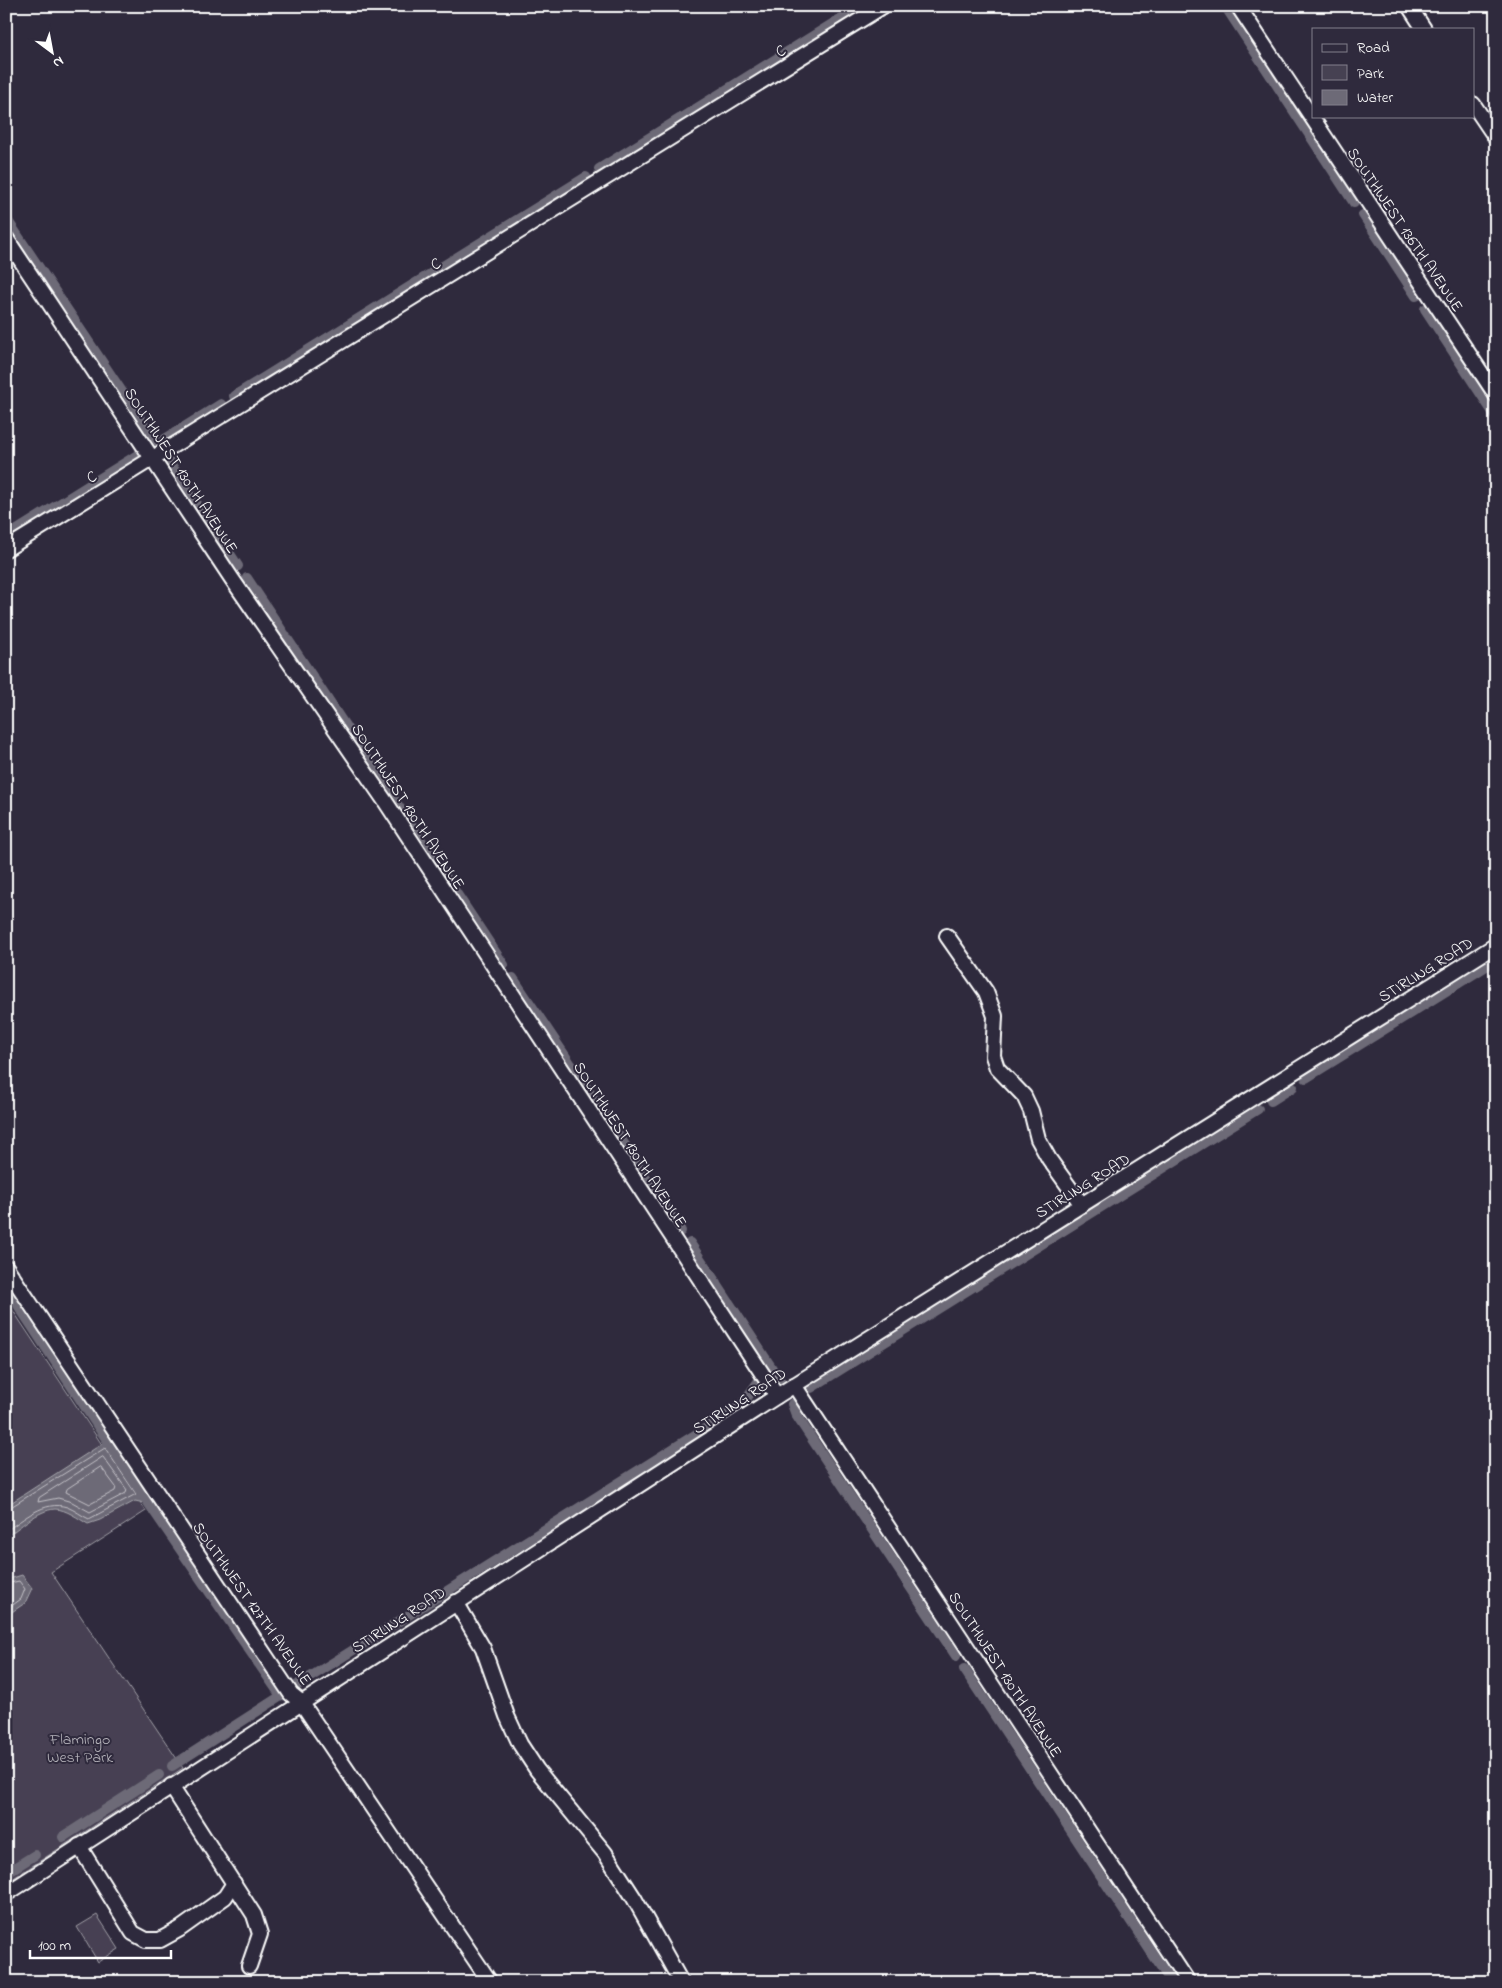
<svg xmlns="http://www.w3.org/2000/svg" width="1502" height="1988" viewBox="0 0 1502 1988" font-family="'Indie Flower',sans-serif">
	<style>
		.green { fill: #464152; stroke: #a2a0a8 }
		.water { fill: #6d6a77; stroke: #a7a6ad }
		.lines { fill: none; stroke-linecap: round; stroke-linejoin: round }
		.shore { stroke: #c5c3c9; stroke-width: 1 }
		.canal { stroke: #6d6a77; stroke-width: 10 }
		.minor-casing { stroke: #fff; stroke-width: 18 }
		.minor { stroke: #2f2a3d; stroke-width: 14 }
		.labels { text-anchor: middle; stroke-width: 4; stroke-linejoin: round; paint-order: stroke }
		.street-label { font-size: 16px; fill: #fff; stroke: #2f2a3d }
		.park-label { font-size: 16px; fill: #b5b3ba; stroke: #2f2a3d }
	</style>
	<rect width="100%" height="100%" fill="#2f2a3d"/>
	<filter id="ink" filterUnits="userSpaceOnUse"><feTurbulence type="fractalNoise" baseFrequency=".02" numOctaves="2"/><feDisplacementMap in="SourceGraphic" scale="10" xChannelSelector="R" yChannelSelector="G"/><feConvolveMatrix kernelMatrix="1 2 1 2 8 2 1 2 1" color-interpolation-filters="sRGB"/></filter>
	<g filter="url(#ink)">
		<!-- green -->
		<g class="green">
			<polygon points="6,1300 146,1511 51,1572 183,1768 6,1883"/>
			<polygon points="97,1915 119,1949 98,1962 77,1927"/>
		</g>
		<!-- water -->
		<g class="water">
			<path d="M 108,1440 L 149,1504 L 135,1501 L 100,1520 L 88,1524 C 79,1519 66,1509 55,1509 C 38,1510 19,1528 6,1537 L 6,1506 Z"/>
			<polygon points="22,1575 32,1588 25,1603 6,1616 6,1580"/>
		</g>
		<g class="lines">
			<!-- shore -->
			<g class="shore">
				<polygon points="103,1457 127,1490 126,1493 90,1512 72,1502 58,1498 38,1502 39,1498"/>
				<polygon points="101,1467 116,1487 115,1491 90,1504 66,1492 67,1489"/>
				<path d="M 6,1510 L 105,1448 L 136,1494 L 89,1519 C 82,1516 75,1510 67,1507 C 44,1500 24,1519 6,1531"/>
				<polyline points="6,1584 19,1581 25,1589 21,1599 6,1610"/>
			</g>
			<!-- canal -->
			<g class="canal">
				<polyline points="1225,6 1354,203"/>
				<polyline points="599,169 861,6"/>
				<polyline points="1363,215 1416,296"/>
				<polyline points="6,218 157,444 221,404"/>
				<polyline points="1425,309 1496,417"/>
				<polyline points="234,396 586,177"/>
				<polyline points="168,460 238,566"/>
				<polyline points="6,537 139,454"/>
				<polyline points="247,578 504,965"/>
				<polyline points="513,978 625,1145"/>
				<polyline points="1306,1078 1496,960"/>
				<polyline points="1271,1101 1293,1087"/>
				<polyline points="633,1158 681,1231"/>
				<polyline points="690,1243 781,1382"/>
				<polyline points="6,1287 149,1504 281,1696 172,1766"/>
				<polyline points="811,1388 1258,1109"/>
				<polyline points="792,1404 796,1415 956,1656"/>
				<polyline points="964,1669 1171,1982"/>
				<polyline points="296,1686 741,1406 758,1382"/>
				<polyline points="63,1837 159,1775"/>
				<polyline points="6,1873 35,1855"/>
			</g>
			<!-- minor casing -->
			<g class="minor-casing">
				<g id="minor">
					<polyline points="1238,6 1496,395"/>
					<polyline points="1409,6 1424,29"/>
					<polyline points="1473,104 1496,138"/>
					<polyline points="6,238 232,579 385,801 777,1396"/>
					<polyline points="6,549 883,6"/>
					<polyline points="947,936 986,992 995,1016 993,1056 997,1068 1024,1096 1031,1111 1038,1139 1049,1159 1082,1205"/>
					<polyline points="6,1267 291,1694 301,1702 490,1982"/>
					<polyline points="794,1385 1188,1982"/>
					<polyline points="456,1602 483,1648 507,1716 520,1744 537,1770 605,1853 634,1898 681,1982"/>
					<polyline points="171,1786 254,1915 260,1934 249,1966"/>
					<polyline points="79,1846 133,1933 146,1940 160,1940 180,1929 225,1897 234,1883"/>
					<polyline points="6,1894 777,1396 1496,945"/>
				</g>
			</g>
			<!-- minor -->
			<use href="#minor" class="minor"/>
		</g>
	</g>
	<g class="labels">
		<!-- street labels -->
		<g class="street-label">
			<text transform="translate(780 50) rotate(-32)" y="6">C</text>
			<text transform="translate(1406 229) rotate(56)" y="6">SOUTHWEST 136TH AVENUE</text>
			<text transform="translate(435 263) rotate(-32)" y="6">C</text>
			<text transform="translate(182 470) rotate(57)" y="6">SOUTHWEST 130TH AVENUE</text>
			<text transform="translate(91 476) rotate(-32)" y="6">C</text>
			<text transform="translate(409 806) rotate(57)" y="6">SOUTHWEST 130TH AVENUE</text>
			<text transform="translate(1425 969) rotate(-32)" y="6">STIRLING ROAD</text>
			<text transform="translate(631 1144) rotate(57)" y="6">SOUTHWEST 130TH AVENUE</text>
			<text transform="translate(1082 1185) rotate(-32)" y="6">STIRLING ROAD</text>
			<text transform="translate(739 1400) rotate(-33)" y="6">STIRLING ROAD</text>
			<text transform="translate(253 1603) rotate(55)" y="6">SOUTHWEST 127TH AVENUE</text>
			<text transform="translate(398 1619) rotate(-33)" y="6">STIRLING ROAD</text>
			<text transform="translate(1006 1674) rotate(57)" y="6">SOUTHWEST 130TH AVENUE</text>
		</g>
		<!-- park labels -->
		<g class="park-label">
			<text x="80" y="1744">Flamingo<tspan x="80" dy="18">West Park</tspan></text>
		</g>
	</g>
	<!-- margin -->
	<rect width="1502" height="1988" fill="none" stroke="#2f2a3d" stroke-width="25"/>
	<rect x="12" y="12" width="1477" height="1963" fill="none" stroke="#fff" stroke-width="2" filter="url(#ink)"/>
	<!-- legend -->
	<rect x="1312" y="28" width="162" height="90" fill="#2f2a3d" stroke="#827f8b"/>
	<rect x="1322" y="44" width="25" height="8" fill="#2f2a3d" stroke="#827f8b"/>
	<text x="1357" y="52" font-size="15" fill="#ffffff">Road</text>
	<rect x="1322" y="65" width="25" height="15" fill="#464152" stroke="#827f8b"/>
	<text x="1357" y="78" font-size="15" fill="#ffffff">Park</text>
	<rect x="1322" y="90" width="25" height="15" fill="#6d6a77" stroke="#827f8b"/>
	<text x="1357" y="102" font-size="15" fill="#ffffff">Water</text>
	<!-- north arrow -->
	<g transform="translate(52 52) rotate(148)" stroke="#2f2a3d" stroke-width="4" paint-order="stroke">
	<path d="M0-4L9 19L0 12L-9 19Z" fill="#ffffff"/>
	<text y="-8" font-size="14" font-weight="bold" text-anchor="middle" fill="#ffffff">N</text>
	</g>
	<!-- scale -->
	<path d="M30 1950v8h141v-8" fill="none" stroke="#ffffff" stroke-width="2.5"/>
	<text x="38" y="1950" font-size="15" fill="#ffffff" stroke="#2f2a3d" stroke-width="4" paint-order="stroke">100 m</text>
</svg>
